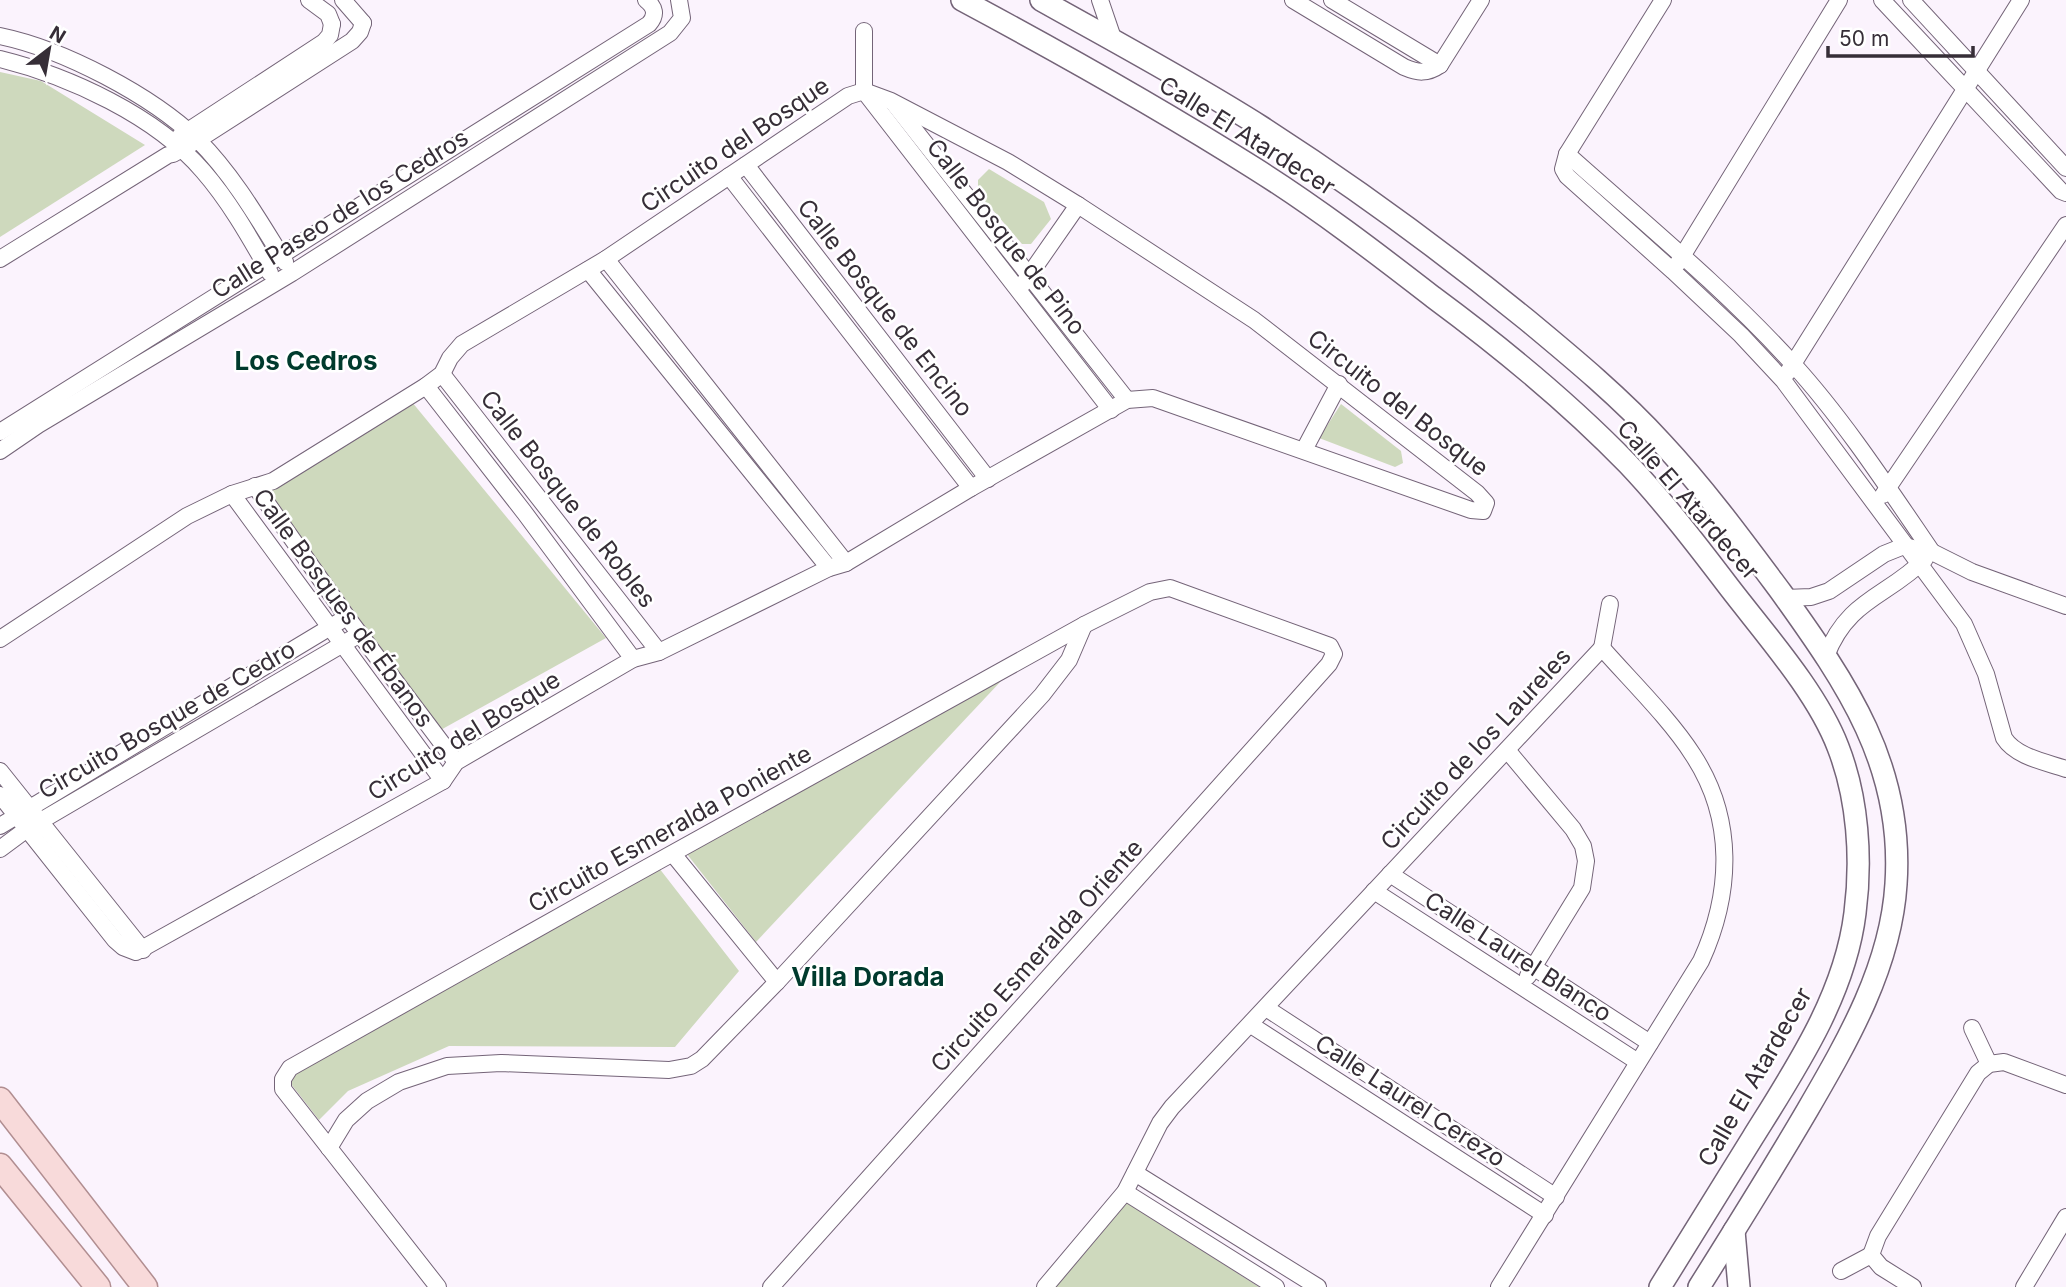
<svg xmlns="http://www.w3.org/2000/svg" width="2066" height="1287" viewBox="0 0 2066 1287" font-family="Inter,sans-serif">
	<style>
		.green { fill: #ced9bd }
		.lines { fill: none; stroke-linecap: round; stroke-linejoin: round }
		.street-casing { stroke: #746478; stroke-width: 18 }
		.secondary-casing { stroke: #746478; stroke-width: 24 }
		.primary-casing { stroke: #b18e91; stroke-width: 27 }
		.street { stroke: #fff; stroke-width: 16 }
		.secondary { stroke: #fff; stroke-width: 21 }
		.primary { stroke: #f8dada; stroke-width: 24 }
		.labels { text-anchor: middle; stroke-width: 5; stroke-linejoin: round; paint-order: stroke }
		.street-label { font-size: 24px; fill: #362e37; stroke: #fff }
		.neighbourhood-label { font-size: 26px; font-weight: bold; fill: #003a2d; stroke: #fff }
	</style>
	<rect width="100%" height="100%" fill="#fbf3fd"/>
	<!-- green -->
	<g class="green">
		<polygon points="0,72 41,81 145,145 0,237"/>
		<polygon points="989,169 1044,202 1051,219 1031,244 1022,244 978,193 978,180"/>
		<polygon points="407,396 606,638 437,732 260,495"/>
		<polygon points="1341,404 1401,451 1403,463 1395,467 1319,438"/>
		<polygon points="1033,647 756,942 679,844"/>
		<polygon points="659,868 739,971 675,1047 449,1046 348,1091 319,1120 284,1075"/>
		<polygon points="1118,1196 1259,1287 1041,1287"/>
	</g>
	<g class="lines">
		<!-- street casing -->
		<g class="street-casing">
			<g id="street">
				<polyline points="309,0 328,14 332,24"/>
				<polyline points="343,0 363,23"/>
				<polyline points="1100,0 1114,41"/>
				<path d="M 1293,0 L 1404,67 C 1418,73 1427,74 1440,65 L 1481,0"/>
				<polyline points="1332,0 1440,65"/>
				<path d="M 1663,0 L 1567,154 L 1563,169 L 1567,176 L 1673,271 L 1741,335 L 1783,380 L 1964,624 L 1986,674 L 2004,738 C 2016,757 2046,762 2066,769"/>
				<polyline points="1882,0 2061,191 2066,193"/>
				<polyline points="1911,0 2066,168"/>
				<polyline points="864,31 864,91 1111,410"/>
				<path d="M 0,36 C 63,49 151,95 198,140 C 233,175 259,220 285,262"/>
				<path d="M 0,59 C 69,76 156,116 203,171 C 230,202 250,238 270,273"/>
				<polyline points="895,105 1127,400"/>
				<polyline points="180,136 324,42 330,35 332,24"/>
				<path d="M 1567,154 C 1643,222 1724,288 1793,364 C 1844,420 1889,489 1932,552"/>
				<polyline points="746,165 988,479"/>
				<polyline points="729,176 971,488"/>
				<polyline points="0,259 168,155 173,154 198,140 352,41 360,32 363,23"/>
				<polyline points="606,259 846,563"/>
				<polyline points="1678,263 1839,0"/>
				<polyline points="588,270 829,568"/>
				<polyline points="1023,284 1078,205"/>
				<polyline points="1788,372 2021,0"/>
				<polyline points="442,374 659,652"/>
				<polyline points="426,386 524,512 633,659"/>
				<path d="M 0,432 L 649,24 C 657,15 655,7 646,0"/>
				<polyline points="1304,450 1339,384"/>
				<polyline points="0,451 38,425 292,273 670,33 682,18 679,0"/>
				<polyline points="255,486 347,617 456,762"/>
				<polyline points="232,494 443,781"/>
				<polyline points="1883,495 2066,225"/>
				<polyline points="1785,598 1811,597 1829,591 1884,554 1904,546 1932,552 1972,572 2066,606"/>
				<polyline points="0,639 187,516 232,494 273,481 426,386 442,374 450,358 462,344 606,259 848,96 864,91 891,101 1008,162 1078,205 1254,320 1477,493 1486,503 1483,511 1471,510 1153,398 1127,400 971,488 846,563 829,568 659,652 633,659 456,762 443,781 136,952 123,947 115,940 0,795"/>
				<polyline points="1602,648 1610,604"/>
				<path d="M 1826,656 C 1848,599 1887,597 1925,559"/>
				<polyline points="1507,750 1573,829 1583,846 1586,861 1582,888 1528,976"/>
				<polyline points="0,771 143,950"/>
				<polyline points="0,826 347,617"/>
				<polyline points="0,849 27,829 360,634"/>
				<polyline points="673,854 777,982"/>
				<polyline points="1390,874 1650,1043"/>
				<polyline points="1374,891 1638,1062"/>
				<polyline points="1266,1008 1556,1197"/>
				<polyline points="1251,1025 1545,1215"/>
				<polyline points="1972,1028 1989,1064"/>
				<polyline points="329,1148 346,1120 367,1101 399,1082 447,1066 501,1063 669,1070 691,1066 702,1059 777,982 1042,695 1069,660 1084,625"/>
				<polyline points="1135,1173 1318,1287"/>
				<polyline points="1125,1192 1276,1287"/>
				<polyline points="1841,1271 1871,1255"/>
				<polyline points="438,1287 283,1089 283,1079 290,1068 610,888 1084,625 1150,592 1170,588 1330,646 1334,654 1329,664 771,1287"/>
				<polyline points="1045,1287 1125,1192 1160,1123 1172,1107 1602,648"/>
				<path d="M 1499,1287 L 1701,961 C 1732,893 1735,819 1693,755 C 1670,719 1631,681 1602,648"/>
				<polyline points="1913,1287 1881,1267 1871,1255 1878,1236 1978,1073 1989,1064 2004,1062 2066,1085"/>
				<polyline points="2024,1287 2066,1217"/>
			</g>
		</g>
		<!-- secondary casing -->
		<g class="secondary-casing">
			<g id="secondary">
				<path d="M 962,0 C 1061,53 1159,108 1254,168 C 1316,207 1375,252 1433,297 C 1502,348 1568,402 1628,464 C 1664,502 1697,545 1729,587 C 1765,634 1817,692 1838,747 C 1858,798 1862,859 1855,913 C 1845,995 1796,1068 1753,1137 C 1722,1187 1691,1237 1660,1287"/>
				<path d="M 1041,0 C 1114,41 1189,81 1260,126 C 1352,185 1442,251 1527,320 C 1574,359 1621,398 1662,443 C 1705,489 1743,541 1781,592 C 1847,684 1904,766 1896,884 C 1891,966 1848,1040 1808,1109 C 1773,1169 1736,1228 1699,1287"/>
				<polyline points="1734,1231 1739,1287"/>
			</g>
		</g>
		<!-- primary casing -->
		<g class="primary-casing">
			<g id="primary">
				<polyline points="0,1100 145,1287"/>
				<polyline points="0,1166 98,1287"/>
			</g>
		</g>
		<!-- street -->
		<use href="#street" class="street"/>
		<!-- secondary -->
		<use href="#secondary" class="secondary"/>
		<!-- primary -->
		<use href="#primary" class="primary"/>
	</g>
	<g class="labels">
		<!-- street labels -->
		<g class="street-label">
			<text transform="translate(1247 136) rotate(32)" y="8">Calle El Atardecer</text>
			<text transform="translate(735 145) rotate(-34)" y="8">Circuito del Bosque</text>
			<text transform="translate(340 214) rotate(-32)" y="8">Calle Paseo de los Cedros</text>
			<text transform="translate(1006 237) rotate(52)" y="8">Calle Bosque de Pino</text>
			<text transform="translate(885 308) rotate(52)" y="8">Calle Bosque de Encino</text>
			<text transform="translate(1398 403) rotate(38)" y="8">Circuito del Bosque</text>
			<text transform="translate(568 499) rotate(52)" y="8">Calle Bosque de Robles</text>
			<text transform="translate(1688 500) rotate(49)" y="8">Calle El Atardecer</text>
			<text transform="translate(343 608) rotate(54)" y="8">Calle Bosques de Ébanos</text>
			<text transform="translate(167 720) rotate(-30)" y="8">Circuito Bosque de Cedro</text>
			<text transform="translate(464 736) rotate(-32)" y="8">Circuito del Bosque</text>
			<text transform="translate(1476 749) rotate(-47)" y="8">Circuito de los Laureles</text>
			<text transform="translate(670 829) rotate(-29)" y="8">Circuito Esmeralda Poniente</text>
			<text transform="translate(1037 956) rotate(-48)" y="8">Circuito Esmeralda Oriente</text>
			<text transform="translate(1518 957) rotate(33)" y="8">Calle Laurel Blanco</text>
			<text transform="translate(1755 1077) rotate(-60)" y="8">Calle El Atardecer</text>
			<text transform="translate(1410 1101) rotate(33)" y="8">Calle Laurel Cerezo</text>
		</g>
		<!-- neighbourhood labels -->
		<g class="neighbourhood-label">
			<text x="306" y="370">Los Cedros</text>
			<text x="868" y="986">Villa Dorada</text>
		</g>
	</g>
	<!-- north arrow -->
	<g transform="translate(49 49) rotate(31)" stroke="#ffffff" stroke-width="5" paint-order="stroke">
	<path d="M0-5L12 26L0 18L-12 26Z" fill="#362e37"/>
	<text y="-10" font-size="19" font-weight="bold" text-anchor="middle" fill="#362e37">N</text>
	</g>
	<!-- scale -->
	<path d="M1828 46v10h145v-10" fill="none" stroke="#362e37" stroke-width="3.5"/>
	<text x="1839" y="46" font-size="21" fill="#362e37" stroke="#ffffff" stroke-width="5" paint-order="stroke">50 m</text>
</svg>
